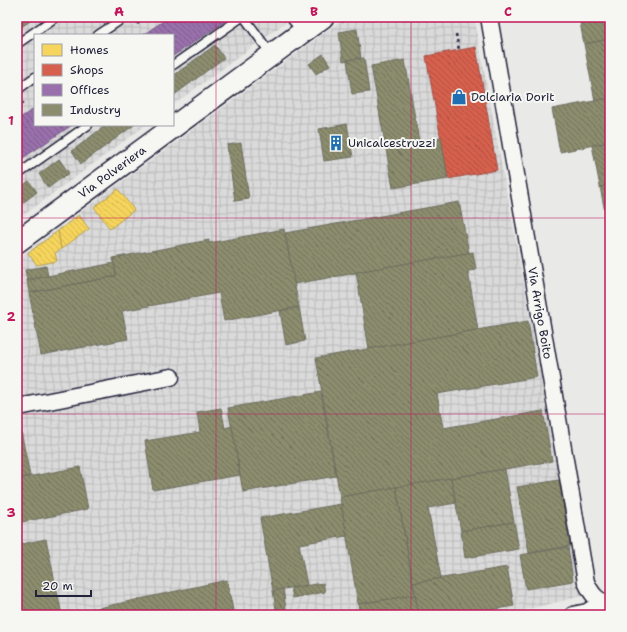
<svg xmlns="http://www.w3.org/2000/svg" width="627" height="632" viewBox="0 0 627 632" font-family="'Shantell Sans',sans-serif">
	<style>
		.industrial { fill: url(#industrial-grid) }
		.homes { fill: url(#homes-back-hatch); stroke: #b69f52 }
		.shops { fill: url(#shops-back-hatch); stroke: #a04d48 }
		.offices { fill: url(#offices-back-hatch); stroke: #755989 }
		.industry { fill: url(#industry-back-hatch); stroke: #6c6c5f }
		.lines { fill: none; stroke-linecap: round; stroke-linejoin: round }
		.service-casing { stroke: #22223b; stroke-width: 11 }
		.minor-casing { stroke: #22223b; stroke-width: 19 }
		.tertiary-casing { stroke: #22223b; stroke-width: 24 }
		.path { stroke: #22223b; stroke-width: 2.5; stroke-dasharray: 3 3; stroke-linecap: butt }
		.service { stroke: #f6f6f2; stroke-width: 8 }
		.minor { stroke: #f6f6f2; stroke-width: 16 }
		.tertiary { stroke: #f6f6f2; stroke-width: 21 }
		.grid { fill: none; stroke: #c2185b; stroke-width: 1; stroke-opacity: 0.55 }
		.labels { text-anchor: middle; stroke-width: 4; stroke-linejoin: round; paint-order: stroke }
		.poi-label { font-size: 12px; fill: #22223b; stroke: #f6f6f2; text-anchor: start }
		.street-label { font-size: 12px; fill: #22223b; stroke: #f6f6f2 }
		.neatline { fill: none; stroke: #c2185b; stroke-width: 1.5 }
		.grid-label { font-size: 13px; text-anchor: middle; font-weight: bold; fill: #c2185b }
	</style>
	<defs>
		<pattern id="industrial-grid" width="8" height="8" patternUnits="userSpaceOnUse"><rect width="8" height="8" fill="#dadada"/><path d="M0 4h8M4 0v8" fill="none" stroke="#bbbbbc"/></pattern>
		<pattern id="homes-back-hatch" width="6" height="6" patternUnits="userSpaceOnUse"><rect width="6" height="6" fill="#f6d55c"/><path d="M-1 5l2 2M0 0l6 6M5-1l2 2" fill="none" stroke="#d3b751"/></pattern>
		<pattern id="shops-back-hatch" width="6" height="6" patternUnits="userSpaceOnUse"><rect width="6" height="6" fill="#d6604d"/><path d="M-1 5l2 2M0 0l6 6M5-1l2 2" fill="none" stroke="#ad4f41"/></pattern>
		<pattern id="offices-back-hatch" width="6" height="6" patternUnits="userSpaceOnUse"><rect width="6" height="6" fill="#9970ab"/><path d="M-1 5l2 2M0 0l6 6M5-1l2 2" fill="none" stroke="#7c5c8c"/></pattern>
		<pattern id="industry-back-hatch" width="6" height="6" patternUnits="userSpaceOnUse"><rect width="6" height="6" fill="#8c8c6e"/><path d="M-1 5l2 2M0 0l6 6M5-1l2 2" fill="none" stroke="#72725c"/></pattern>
	</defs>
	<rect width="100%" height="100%" fill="#e9e9e7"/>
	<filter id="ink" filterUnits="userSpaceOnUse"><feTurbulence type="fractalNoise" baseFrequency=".025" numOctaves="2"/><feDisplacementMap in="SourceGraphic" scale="8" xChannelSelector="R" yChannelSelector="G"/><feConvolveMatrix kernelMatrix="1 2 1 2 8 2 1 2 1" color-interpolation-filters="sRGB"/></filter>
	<g filter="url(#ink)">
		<!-- industrial -->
		<g class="industrial">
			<polygon points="26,17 293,17 173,105 173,35 35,35 35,125 146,125 17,220 17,23"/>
			<polygon points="346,17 474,17 582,596 505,615 17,615 17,259"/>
		</g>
		<!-- homes -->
		<g class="homes">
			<polygon points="118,189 134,210 110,229 94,207"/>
			<polygon points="79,215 89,229 61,249 58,231"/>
			<polygon points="58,231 61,249 55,253 57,261 37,265 28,253"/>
		</g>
		<!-- shops -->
		<polygon class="shops" points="476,47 497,170 448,179 426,56"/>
		<!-- offices -->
		<g class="offices">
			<polygon points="169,17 229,17 230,18 173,56 173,35 143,35"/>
			<polygon points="35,108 35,125 72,125 17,162 17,120"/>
		</g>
		<!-- industry -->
		<g class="industry">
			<polygon points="17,17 36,17 17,30"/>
			<polygon points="579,17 610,17 610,39 584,44"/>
			<polygon points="357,29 361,58 343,61 339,32"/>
			<polygon points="610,39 610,98 595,101 584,44"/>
			<polygon points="215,45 224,58 173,96 173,76"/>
			<polygon points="323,54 330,65 316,74 309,64"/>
			<polygon points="364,58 369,92 352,94 347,60"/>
			<polygon points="405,60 419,141 441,137 448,179 393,188 371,66"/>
			<polygon points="610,98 610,142 560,152 552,109"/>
			<polygon points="347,124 353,157 324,161 319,129"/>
			<polygon points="106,125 134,125 81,164 72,151"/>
			<polygon points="610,142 610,185 600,187 592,145"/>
			<polygon points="241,143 249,199 235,201 227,145"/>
			<polygon points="59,159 69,173 48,188 39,174"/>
			<polygon points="29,181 37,192 20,205 17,200 17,190"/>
			<polygon points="610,185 610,227 608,227 600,187"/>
			<polygon points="17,200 22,207 17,211"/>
			<polygon points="459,202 469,253 294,284 285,233"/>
			<polygon points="284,229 299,307 224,321 219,293 122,311 128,339 41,355 29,293 116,276 113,258 209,240 209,243"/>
			<polygon points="473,252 476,270 468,271 478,330 369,349 356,272"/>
			<polygon points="114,263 116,276 29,293 27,280"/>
			<polygon points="46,266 48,276 27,280 25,270"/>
			<polygon points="299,307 305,341 286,345 280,311"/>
			<polygon points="528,321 537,377 437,394 443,428 543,411 552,461 340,497 316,358"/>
			<polygon points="321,392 336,476 243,492 228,408"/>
			<polygon points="221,408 225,428 232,426 240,475 153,490 145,441 200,432 197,412"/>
			<polygon points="21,431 30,476 17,479 17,432"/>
			<polygon points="80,467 88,509 17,523 17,479"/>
			<polygon points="505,469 514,522 461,531 451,478"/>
			<polygon points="451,478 456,503 428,508 441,578 413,583 396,487"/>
			<polygon points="559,480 570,546 529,553 517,487"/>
			<polygon points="396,487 415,595 358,604 340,497"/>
			<polygon points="341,504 347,536 299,544 307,585 273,591 260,518"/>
			<polygon points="514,522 519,549 465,558 461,531"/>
			<polygon points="46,539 62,615 17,615 17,545"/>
			<polygon points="568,547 573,581 526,589 520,555"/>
			<polygon points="507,567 514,606 460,615 419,615 413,583"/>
			<polygon points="227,580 234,615 66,615"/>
			<polygon points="323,583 325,592 293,598 291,588"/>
			<polygon points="283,589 287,615 277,615 273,591"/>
			<polygon points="415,595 419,615 360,615 358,604"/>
		</g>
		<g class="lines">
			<!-- service casing -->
			<g class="service-casing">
				<g id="service">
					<polyline points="244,17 271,54"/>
					<polyline points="290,17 302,32"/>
					<polyline points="98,35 125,17"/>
					<polyline points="17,44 56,17"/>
					<polyline points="173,65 242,17"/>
					<polyline points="17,90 35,77"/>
					<polyline points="17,175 88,125"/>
				</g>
			</g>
			<!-- minor casing -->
			<g class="minor-casing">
				<g id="minor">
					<path d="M 489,17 L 586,582 C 592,595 596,600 610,605"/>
					<polyline points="17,405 24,406 171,377"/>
					<polyline points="573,615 587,612 603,602"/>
				</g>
			</g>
			<!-- tertiary casing -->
			<g class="tertiary-casing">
				<polyline id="tertiary" points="17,242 323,17"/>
			</g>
			<!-- path -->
			<g class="path">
				<polyline points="88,17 96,21"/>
				<polyline points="342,22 347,17"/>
				<polyline points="137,24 147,17"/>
				<polyline points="456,34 459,50"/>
				<polyline points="17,108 25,102"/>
			</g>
			<!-- service -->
			<use href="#service" class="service"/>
			<!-- minor -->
			<use href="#minor" class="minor"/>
			<!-- tertiary -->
			<use href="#tertiary" class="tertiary"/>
		</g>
	</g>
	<!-- grid -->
	<path class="grid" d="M 216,17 L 216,615M 411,17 L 411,615M 17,218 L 610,218M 17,414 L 610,414"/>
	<!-- icons -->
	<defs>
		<g id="shop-bare" transform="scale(1.2)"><path d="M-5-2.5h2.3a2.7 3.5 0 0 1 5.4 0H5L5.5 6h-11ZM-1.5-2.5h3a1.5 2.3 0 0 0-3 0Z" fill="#1f6fb2" stroke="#f6f6f2" stroke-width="2.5" paint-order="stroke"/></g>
		<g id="building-bare" transform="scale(1.2)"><path d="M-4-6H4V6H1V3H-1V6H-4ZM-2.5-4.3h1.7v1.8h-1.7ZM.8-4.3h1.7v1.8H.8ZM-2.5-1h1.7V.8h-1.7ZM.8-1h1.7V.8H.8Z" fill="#1f6fb2" stroke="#f6f6f2" stroke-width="2.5" paint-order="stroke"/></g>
	</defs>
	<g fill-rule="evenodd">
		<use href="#shop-bare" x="459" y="97"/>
		<use href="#building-bare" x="336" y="143"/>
	</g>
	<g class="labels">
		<!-- poi labels -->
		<g class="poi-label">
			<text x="471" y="101">Dolciaria Dorit</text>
			<text x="348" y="147">Unicalcestruzzi</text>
		</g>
		<!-- street labels -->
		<g class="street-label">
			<text transform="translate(112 172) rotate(-36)" y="4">Via Polveriera</text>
			<text transform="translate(540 313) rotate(80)" y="4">Via Arrigo Boito</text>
		</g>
	</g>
	<!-- margin -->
	<rect width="627" height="632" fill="none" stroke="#f6f6f2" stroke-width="44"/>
	<!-- legend -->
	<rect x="34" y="34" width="140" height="92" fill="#f6f6f2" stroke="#a1a1a9"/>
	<rect x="42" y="44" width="20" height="12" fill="#f6d55c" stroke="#a1a1a9"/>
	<text x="70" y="54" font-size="12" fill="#22223b">Homes</text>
	<rect x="42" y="64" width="20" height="12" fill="#d6604d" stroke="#a1a1a9"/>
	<text x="70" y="74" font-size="12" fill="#22223b">Shops</text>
	<rect x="42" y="84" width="20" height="12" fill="#9970ab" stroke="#a1a1a9"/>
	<text x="70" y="94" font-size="12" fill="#22223b">Offices</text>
	<rect x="42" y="104" width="20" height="12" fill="#8c8c6e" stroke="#a1a1a9"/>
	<text x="70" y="114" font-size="12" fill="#22223b">Industry</text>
	<!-- scale -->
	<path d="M36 590v6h55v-6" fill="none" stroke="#22223b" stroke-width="2"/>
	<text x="42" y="590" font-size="12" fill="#22223b" stroke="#f6f6f2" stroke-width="3" paint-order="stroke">20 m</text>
	<rect x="22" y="22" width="583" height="588" class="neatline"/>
	<g class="grid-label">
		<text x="119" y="16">A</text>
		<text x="314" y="16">B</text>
		<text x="508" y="16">C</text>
		<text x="11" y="125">1</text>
		<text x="11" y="321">2</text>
		<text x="11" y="517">3</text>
	</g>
</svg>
